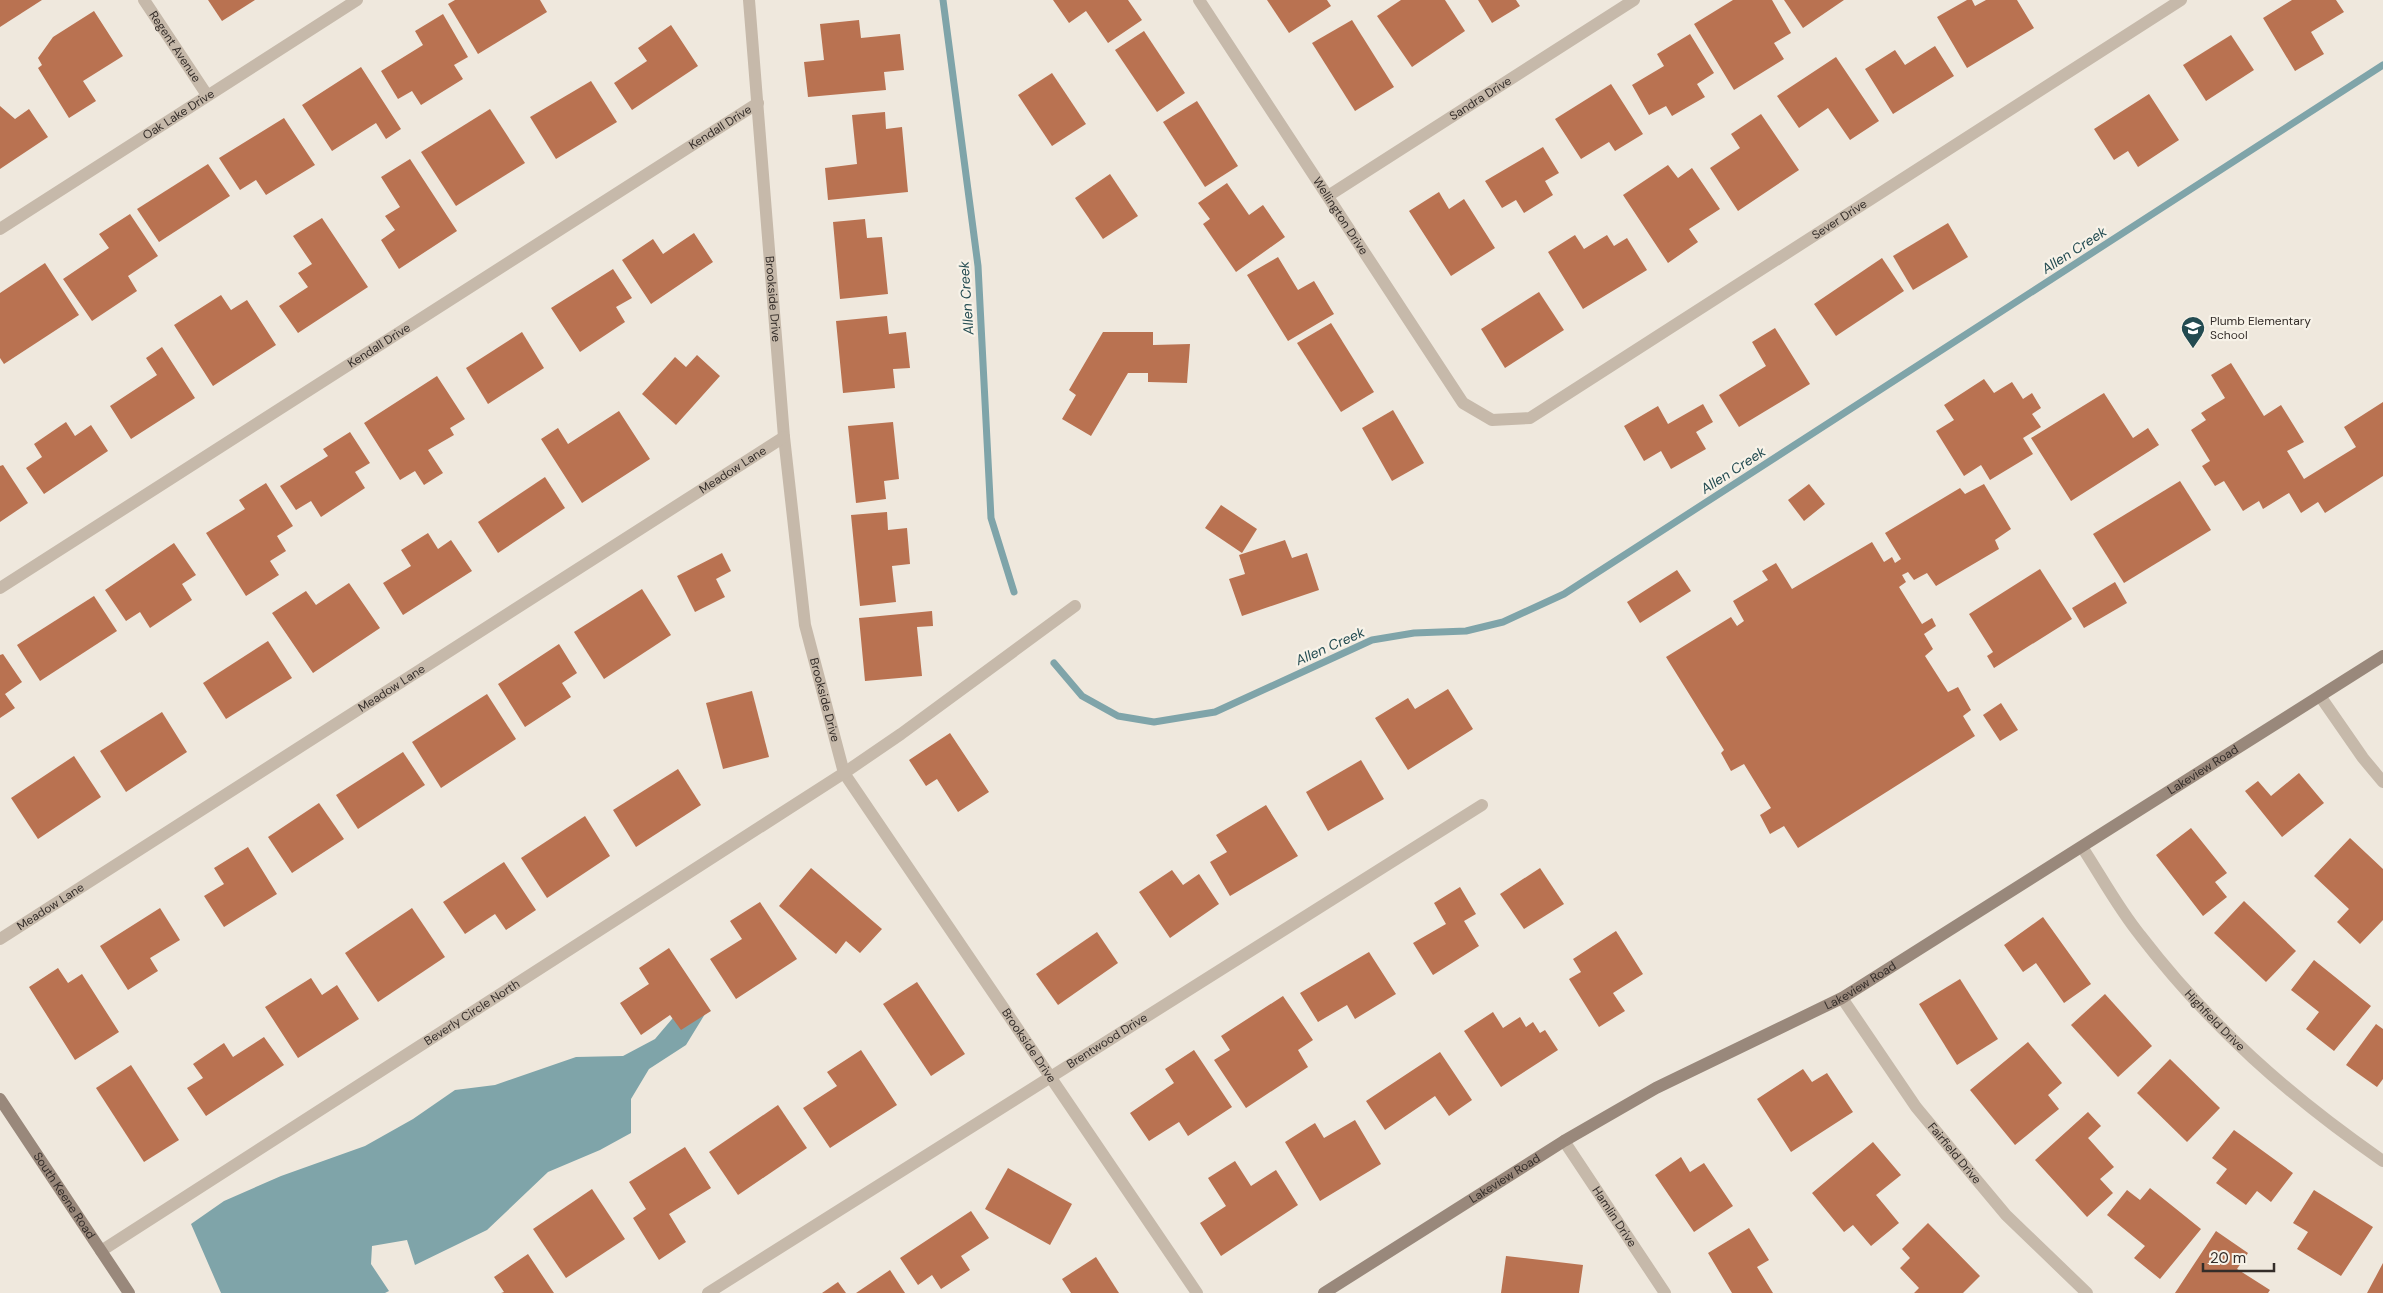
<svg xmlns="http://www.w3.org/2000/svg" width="2383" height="1293" viewBox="0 0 2383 1293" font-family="'DM Sans',sans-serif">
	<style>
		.water { fill: #7fa4a9 }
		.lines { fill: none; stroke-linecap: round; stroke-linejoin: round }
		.stream { stroke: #7fa4a9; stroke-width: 7 }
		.building { fill: #b97251 }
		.street { stroke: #c6b9aa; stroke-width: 12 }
		.secondary { stroke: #99887b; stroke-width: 12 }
		.labels { text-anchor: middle; stroke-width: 4.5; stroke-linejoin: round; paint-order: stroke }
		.street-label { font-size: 12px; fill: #342d29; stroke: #f7f2e8 }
		.poi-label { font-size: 12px; fill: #342d29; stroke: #f7f2e8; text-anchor: start }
		.water-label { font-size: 14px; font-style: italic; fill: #234b51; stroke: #f7f2e8 }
	</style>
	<rect width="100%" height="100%" fill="#efe8dd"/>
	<!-- water -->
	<polygon class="water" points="689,999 705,1014 686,1045 649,1069 631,1099 631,1133 600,1150 548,1172 487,1230 415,1265 407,1240 372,1246 371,1264 389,1291 385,1293 221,1293 191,1224 224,1201 281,1176 365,1146 413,1119 455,1090 495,1085 576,1057 623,1056 655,1039"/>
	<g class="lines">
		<!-- stream -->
		<g class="stream">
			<polyline points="943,0 978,266 991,518 1014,592"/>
			<polyline points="1054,663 1082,696 1118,716 1154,722 1215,712 1372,640 1414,633 1466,631 1503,622 1564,594 2383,65"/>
		</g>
	</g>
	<!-- building -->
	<g class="building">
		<polygon points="0,0 42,0 0,27"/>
		<polygon points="208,0 255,0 222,21"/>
		<polygon points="455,0 540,0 547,12 478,54 448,4"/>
		<polygon points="1053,0 1128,0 1142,20 1108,43 1086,11 1069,23"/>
		<polygon points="1267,0 1327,0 1331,6 1289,33"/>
		<polygon points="1401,0 1445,0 1465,31 1412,67 1377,16"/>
		<polygon points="1478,0 1516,0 1520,6 1492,23"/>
		<polygon points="1733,0 1772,0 1791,33 1774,43 1784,59 1734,90 1694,24"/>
		<polygon points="1784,0 1844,0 1803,28"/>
		<polygon points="1967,0 1972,0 1975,6 1986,0 2017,0 2034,28 1967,68 1937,17"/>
		<polygon points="2292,0 2336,0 2344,12 2311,32 2324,54 2295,71 2263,18"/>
		<polygon points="94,11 123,56 83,81 96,101 69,118 38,68 42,65 38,58 53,37"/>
		<polygon points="443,14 468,57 454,65 463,79 421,105 412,91 398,99 381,71 423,45 415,31"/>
		<polygon points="859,20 861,38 900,34 904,70 884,72 886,90 808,97 804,62 824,60 820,24"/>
		<polygon points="1352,20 1394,87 1355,111 1312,43"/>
		<polygon points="671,25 698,66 632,110 614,83 647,61 638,48"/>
		<polygon points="1144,31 1185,93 1157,112 1115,50"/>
		<polygon points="1690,34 1714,73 1697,84 1705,97 1672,116 1666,106 1649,115 1632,85 1664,66 1657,54"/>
		<polygon points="2231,35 2254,70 2206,101 2183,65"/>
		<polygon points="1935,46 1954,76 1893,114 1865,69 1895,50 1905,65"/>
		<polygon points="1836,57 1879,121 1850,140 1828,108 1799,128 1777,96"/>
		<polygon points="361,67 401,129 386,139 376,123 332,151 302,105"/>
		<polygon points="1052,73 1086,124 1052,146 1018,95"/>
		<polygon points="591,81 617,122 556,159 530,117"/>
		<polygon points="1611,84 1643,134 1615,151 1609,142 1581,159 1555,119"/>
		<polygon points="2149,94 2179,140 2138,167 2128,151 2114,160 2094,129"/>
		<polygon points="1197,101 1238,166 1205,187 1163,122"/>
		<polygon points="0,106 15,119 29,109 48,137 0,169"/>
		<polygon points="490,109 525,163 456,206 421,152"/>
		<polygon points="885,112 886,129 902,127 908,192 828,200 825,168 857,164 852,115"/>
		<polygon points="1761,114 1799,170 1738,211 1710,168 1740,148 1731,134"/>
		<polygon points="284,118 315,165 266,195 256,180 240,190 219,158"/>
		<polygon points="1543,147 1559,173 1545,181 1553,195 1524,213 1516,200 1502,208 1485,181"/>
		<polygon points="410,159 457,231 399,269 381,240 395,230 385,216 400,207 381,177"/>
		<polygon points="208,164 230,196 159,242 137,209"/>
		<polygon points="1668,165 1678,178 1692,168 1720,209 1689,229 1698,242 1668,263 1623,195"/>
		<polygon points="1110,174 1138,216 1103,239 1075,198"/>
		<polygon points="1227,183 1249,215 1263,205 1285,237 1236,272 1203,224 1210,219 1198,203"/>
		<polygon points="1439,192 1449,209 1464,199 1495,248 1451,276 1409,211"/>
		<polygon points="130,214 158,256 128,276 137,291 92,321 63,279 109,248 99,234"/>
		<polygon points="322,218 368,287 298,333 279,306 308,287 298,273 312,264 293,236"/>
		<polygon points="865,219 867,238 882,237 888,294 840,299 833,222"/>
		<polygon points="1948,223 1968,257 1913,290 1893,256"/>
		<polygon points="694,233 713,262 651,304 622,260 653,239 663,254"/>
		<polygon points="1575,235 1584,249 1607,235 1614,246 1627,238 1647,270 1583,309 1548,252"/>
		<polygon points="1278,257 1298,290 1314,281 1334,314 1288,341 1247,275"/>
		<polygon points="1882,258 1904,291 1836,336 1814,304"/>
		<polygon points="45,263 79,315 4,364 0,358 0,293"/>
		<polygon points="613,269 632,298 616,307 625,322 580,352 551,308"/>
		<polygon points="1539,292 1564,330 1505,368 1481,329"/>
		<polygon points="221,295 231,310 247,300 276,345 213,386 174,325"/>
		<polygon points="887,316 889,334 906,332 910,368 893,369 895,388 843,393 836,321"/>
		<polygon points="1331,323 1374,392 1341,412 1297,343"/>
		<polygon points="1775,328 1810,384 1739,427 1719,395 1766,366 1752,342"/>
		<polygon points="522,332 544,368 488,404 466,368"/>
		<polygon points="1103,332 1153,332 1153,345 1190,344 1187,383 1148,382 1148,373 1128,373 1091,436 1062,419 1076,395 1069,390"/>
		<polygon points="162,347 195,398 131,439 110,406 157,375 146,358"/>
		<polygon points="697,355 720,376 676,425 642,394 675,357 686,367"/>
		<polygon points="2231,363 2264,416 2281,405 2304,442 2287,451 2304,479 2356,447 2344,427 2383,402 2383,476 2325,513 2318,502 2301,513 2289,493 2263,509 2259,501 2243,511 2224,481 2215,486 2202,466 2210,461 2191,430 2206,420 2201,413 2225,398 2211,375"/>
		<polygon points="437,376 465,419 450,428 454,435 428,450 443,473 424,485 415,471 400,480 364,423"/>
		<polygon points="1984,379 1994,393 2012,382 2023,399 2032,393 2041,408 2032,414 2041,427 2023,438 2033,454 1990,480 1981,465 1964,476 1936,431 1954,420 1944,405"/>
		<polygon points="2104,393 2133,438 2148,428 2159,445 2071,501 2031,438"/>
		<polygon points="1703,404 1713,422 1696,432 1706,449 1671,469 1661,451 1644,461 1624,426 1658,406 1668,424"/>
		<polygon points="1393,410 1424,463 1392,481 1362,428"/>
		<polygon points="619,411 650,459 582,503 541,439 558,428 568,444"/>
		<polygon points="66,422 75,436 91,425 108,451 44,494 26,468 42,457 34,444"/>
		<polygon points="893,422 899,479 884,481 886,499 856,503 848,426"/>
		<polygon points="350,432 370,463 355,472 365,488 321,517 311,501 296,510 280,486 328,456 323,449"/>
		<polygon points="3,465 28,503 0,522 0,466"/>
		<polygon points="545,477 565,508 498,553 478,522"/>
		<polygon points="2180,481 2211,530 2124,583 2093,534"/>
		<polygon points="266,483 293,526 277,536 286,551 270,561 279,575 246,596 206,533 245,509 239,500"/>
		<polygon points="1809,484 1825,504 1804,521 1788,500"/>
		<polygon points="1984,484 2011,529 1995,540 1999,549 1936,586 1927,573 1914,580 1908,572 1902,575 1906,582 1899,587 1922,624 1932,618 1936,626 1924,634 1933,649 1925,656 1948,692 1958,687 1971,710 1963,716 1975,736 1798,848 1784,826 1770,834 1760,815 1771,808 1744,764 1731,771 1721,753 1724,750 1666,657 1731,617 1737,626 1744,621 1733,601 1768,580 1762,571 1776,563 1792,589 1872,542 1884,562 1892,557 1895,563 1901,559 1885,533 1960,488 1965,494"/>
		<polygon points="1221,505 1257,529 1242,553 1205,528"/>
		<polygon points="887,512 888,530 907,528 910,564 892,566 896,602 860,606 851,515"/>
		<polygon points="428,533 438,549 451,540 472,571 403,615 383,583 411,566 401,550"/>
		<polygon points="1285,540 1292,558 1307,553 1319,590 1242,616 1229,579 1245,574 1239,555"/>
		<polygon points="174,543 196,575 182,584 192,600 150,628 140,612 126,621 105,590"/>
		<polygon points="722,553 731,571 716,579 725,597 695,612 677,576"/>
		<polygon points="2040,569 2072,619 1994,668 1987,656 1993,652 1969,614"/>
		<polygon points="1677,570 1691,591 1640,623 1627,602"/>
		<polygon points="2115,582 2127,603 2084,628 2072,608"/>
		<polygon points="349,583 380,628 313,673 272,613 306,591 316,605"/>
		<polygon points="642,589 671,635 604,679 574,632"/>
		<polygon points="94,596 117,631 40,681 17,645"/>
		<polygon points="932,611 933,626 917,627 922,676 865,681 859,618"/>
		<polygon points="268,641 292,678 226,719 203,683"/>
		<polygon points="559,644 577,673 562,683 571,697 525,727 498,684"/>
		<polygon points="3,654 22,682 5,694 15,708 0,718 0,655"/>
		<polygon points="1448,689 1473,729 1408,770 1375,718 1408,698 1415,709"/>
		<polygon points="752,691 769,757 723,769 706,703"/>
		<polygon points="487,694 516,739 441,788 412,742"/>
		<polygon points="2001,703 2018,730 2000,741 1983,715"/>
		<polygon points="162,712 187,752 126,792 100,751"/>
		<polygon points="950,733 989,792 958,812 937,779 926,786 909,760"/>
		<polygon points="403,752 425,785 358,829 336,795"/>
		<polygon points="74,756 101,797 38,839 11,798"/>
		<polygon points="1361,760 1384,799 1328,831 1306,792"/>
		<polygon points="678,769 701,805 636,847 613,810"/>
		<polygon points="2299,773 2324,803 2282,837 2245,791 2258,781 2271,796"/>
		<polygon points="319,803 344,839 292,873 268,837"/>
		<polygon points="1266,805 1298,856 1230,896 1210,862 1227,852 1216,835"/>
		<polygon points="585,816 610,856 547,898 521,858"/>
		<polygon points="2191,828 2227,873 2215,882 2227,897 2203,916 2156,855"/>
		<polygon points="2350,838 2383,869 2383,920 2360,944 2337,922 2349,909 2314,876"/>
		<polygon points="248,847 277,894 224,927 204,896 224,884 214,868"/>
		<polygon points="504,862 536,910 506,930 495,914 465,934 443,902"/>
		<polygon points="811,868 882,929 860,953 846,941 836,954 779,906"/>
		<polygon points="1540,868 1564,904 1524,929 1500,894"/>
		<polygon points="1172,870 1183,885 1199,874 1219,904 1170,938 1139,892"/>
		<polygon points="1460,887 1476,914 1464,921 1479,946 1433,975 1413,943 1446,924 1434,903"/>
		<polygon points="2244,901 2296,951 2266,982 2214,933"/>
		<polygon points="760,902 797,959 736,999 710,959 742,939 730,921"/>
		<polygon points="160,908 180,940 150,958 158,971 128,990 100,946"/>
		<polygon points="412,908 445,957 378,1002 345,953"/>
		<polygon points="2043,917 2091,984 2064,1003 2036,963 2023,972 2004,945"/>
		<polygon points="1616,931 1643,974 1613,993 1625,1011 1599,1027 1569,979 1581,972 1573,959"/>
		<polygon points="1097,932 1118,963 1058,1005 1036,974"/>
		<polygon points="669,948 711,1011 681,1030 670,1015 641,1035 620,1003 649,984 639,968"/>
		<polygon points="1369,952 1396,994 1355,1019 1347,1005 1318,1022 1300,993"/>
		<polygon points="2314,960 2371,1006 2334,1051 2306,1029 2319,1012 2291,990"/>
		<polygon points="58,968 68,983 82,974 119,1032 75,1060 29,987"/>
		<polygon points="311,978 322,995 337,985 359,1019 298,1058 265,1007"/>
		<polygon points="1960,979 1998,1039 1957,1065 1919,1004"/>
		<polygon points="917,982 965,1054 931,1076 883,1004"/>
		<polygon points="2105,994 2152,1046 2118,1077 2071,1025"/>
		<polygon points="1283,996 1313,1040 1298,1050 1308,1067 1246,1108 1214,1060 1230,1050 1221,1036"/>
		<polygon points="1493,1012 1503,1028 1520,1017 1526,1027 1533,1022 1540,1033 1545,1030 1558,1050 1501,1087 1464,1031"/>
		<polygon points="2376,1024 2383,1029 2383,1079 2377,1087 2346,1065"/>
		<polygon points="264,1037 284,1065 206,1116 187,1088 203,1078 193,1064 224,1043 233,1057"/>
		<polygon points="2028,1042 2062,1083 2048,1095 2059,1109 2015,1145 1970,1090"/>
		<polygon points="861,1050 897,1105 830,1148 803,1108 837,1086 827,1072"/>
		<polygon points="1194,1050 1232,1107 1188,1136 1179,1122 1149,1141 1130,1113 1174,1083 1165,1069"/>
		<polygon points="1440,1052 1472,1100 1449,1116 1435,1096 1385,1130 1366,1101"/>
		<polygon points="2170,1059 2220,1108 2187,1142 2137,1093"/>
		<polygon points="131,1065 179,1140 144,1162 96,1088"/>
		<polygon points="1803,1069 1812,1082 1827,1073 1853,1112 1791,1152 1757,1099"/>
		<polygon points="778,1105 807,1148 738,1195 709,1152"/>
		<polygon points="2088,1112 2101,1126 2088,1138 2114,1167 2100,1179 2113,1193 2087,1217 2035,1160"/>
		<polygon points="1355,1120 1381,1164 1320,1201 1285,1142 1315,1123 1324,1138"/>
		<polygon points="2234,1130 2293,1173 2271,1202 2257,1191 2246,1205 2216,1183 2227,1169 2212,1158"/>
		<polygon points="1873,1142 1901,1175 1876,1195 1899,1223 1871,1246 1853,1225 1844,1232 1812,1193"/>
		<polygon points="685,1147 711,1188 669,1214 686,1242 659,1260 633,1218 646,1209 629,1182"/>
		<polygon points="1681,1157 1690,1172 1704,1163 1733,1206 1694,1232 1655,1175"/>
		<polygon points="1235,1161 1251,1186 1276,1170 1298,1205 1221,1256 1200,1223 1226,1206 1208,1178"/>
		<polygon points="1008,1168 1072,1204 1050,1245 985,1209"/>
		<polygon points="2150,1188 2201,1229 2160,1279 2134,1258 2145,1246 2107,1215 2127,1190 2140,1200"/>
		<polygon points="592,1189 625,1239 566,1278 533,1229"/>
		<polygon points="2314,1190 2373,1227 2341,1276 2297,1249 2308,1232 2293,1223"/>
		<polygon points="971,1211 989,1238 961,1256 970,1270 941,1289 932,1275 918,1285 900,1258"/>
		<polygon points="1928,1223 1980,1276 1963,1293 1914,1293 1919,1288 1900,1268 1910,1258 1902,1249"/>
		<polygon points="1749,1228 1769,1260 1757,1267 1773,1293 1732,1293 1708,1253"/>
		<polygon points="2216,1231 2248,1253 2237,1269 2270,1290 2268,1293 2175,1293"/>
		<polygon points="528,1254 554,1293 501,1293 504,1292 494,1277"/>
		<polygon points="1506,1256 1583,1265 1579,1293 1501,1293"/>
		<polygon points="1096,1257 1119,1293 1071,1293 1062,1279"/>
		<polygon points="2383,1263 2383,1293 2367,1293"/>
		<polygon points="890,1270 905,1293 856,1293"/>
		<polygon points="838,1282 846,1293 822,1293"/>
	</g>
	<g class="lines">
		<!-- street -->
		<g class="street">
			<path id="s1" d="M 144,0 L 207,95"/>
			<path id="s2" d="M 749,0 L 784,437 L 805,625 L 844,773 L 1197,1293"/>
			<path id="s3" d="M 1199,0 L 1463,403 L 1492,420 L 1530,418 L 2181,0"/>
			<path id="s4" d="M 1328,196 L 1634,0"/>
			<path id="s5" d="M 0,229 L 357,0"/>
			<path id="s6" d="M 0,588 L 758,103"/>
			<polyline points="2320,696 2363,758 2383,782"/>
			<path id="s7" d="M 2082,847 C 2101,876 2118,908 2140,935 C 2210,1026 2289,1096 2383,1161"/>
			<path id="s8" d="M 0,939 L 784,437"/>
			<path id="s9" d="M 1842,998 L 1916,1107 L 1955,1154 L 2006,1215 L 2087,1293"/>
			<path id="s10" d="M 1564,1141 L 1665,1293"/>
			<path id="s11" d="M 101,1251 L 844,773 L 901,734 L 1075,606"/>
			<path id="s12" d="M 708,1293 C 965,1129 1224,968 1482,805"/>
		</g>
		<!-- secondary -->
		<g class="secondary">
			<path id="s13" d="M 0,1099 L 129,1293"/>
			<path id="s14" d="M 1324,1293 L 1564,1141 L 1656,1088 L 1842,998 L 2383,656"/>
		</g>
	</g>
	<!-- icons -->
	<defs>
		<g id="school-pin" transform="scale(1.25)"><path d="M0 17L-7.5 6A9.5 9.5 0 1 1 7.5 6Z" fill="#234b51" stroke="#f7f2e8"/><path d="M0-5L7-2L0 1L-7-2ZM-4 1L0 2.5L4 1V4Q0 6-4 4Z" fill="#fff"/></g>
	</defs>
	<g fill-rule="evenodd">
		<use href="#school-pin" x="2193" y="328"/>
	</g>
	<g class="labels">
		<!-- street labels -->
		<g class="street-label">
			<text dy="4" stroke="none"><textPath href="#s1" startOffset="56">Regent Avenue</textPath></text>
			<text dy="4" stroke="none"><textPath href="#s4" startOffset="181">Sandra Drive</textPath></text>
			<text dy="4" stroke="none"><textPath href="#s5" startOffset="212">Oak Lake Drive</textPath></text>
			<text dy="4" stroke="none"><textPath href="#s6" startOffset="855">Kendall Drive</textPath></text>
			<text dy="4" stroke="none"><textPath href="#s3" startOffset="258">Wellington Drive</textPath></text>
			<text dy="4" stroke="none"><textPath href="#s3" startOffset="921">Sever Drive</textPath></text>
			<text dy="4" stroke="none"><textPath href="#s2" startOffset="300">Brookside Drive</textPath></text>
			<text dy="4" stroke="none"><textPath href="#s6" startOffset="450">Kendall Drive</textPath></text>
			<text dy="4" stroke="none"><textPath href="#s8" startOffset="870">Meadow Lane</textPath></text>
			<text dy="4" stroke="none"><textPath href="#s8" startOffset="465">Meadow Lane</textPath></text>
			<text dy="4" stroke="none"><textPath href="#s2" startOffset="705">Brookside Drive</textPath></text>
			<text dy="4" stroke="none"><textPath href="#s14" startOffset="1024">Lakeview Road</textPath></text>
			<text dy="4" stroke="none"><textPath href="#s8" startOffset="60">Meadow Lane</textPath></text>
			<text dy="4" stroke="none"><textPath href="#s14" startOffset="619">Lakeview Road</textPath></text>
			<text dy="4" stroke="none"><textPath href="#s11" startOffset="441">Beverly Circle North</textPath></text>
			<text dy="4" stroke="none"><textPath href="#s7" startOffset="219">Highfield Drive</textPath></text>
			<text dy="4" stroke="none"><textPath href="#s12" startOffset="472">Brentwood Drive</textPath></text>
			<text dy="4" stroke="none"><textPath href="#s2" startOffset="1110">Brookside Drive</textPath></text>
			<text dy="4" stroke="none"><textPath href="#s9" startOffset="192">Fairfield Drive</textPath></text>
			<text dy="4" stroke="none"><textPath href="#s14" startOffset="214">Lakeview Road</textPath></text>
			<text dy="4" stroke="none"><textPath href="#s13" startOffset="116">South Keene Road</textPath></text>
			<text dy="4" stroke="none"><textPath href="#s10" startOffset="91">Hamlin Drive</textPath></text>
		</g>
		<!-- poi labels -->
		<g class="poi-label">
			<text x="2210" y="325">Plumb Elementary<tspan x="2210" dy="14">School</tspan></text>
		</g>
		<!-- water labels -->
		<g class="water-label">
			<text transform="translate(2074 250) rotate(-33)" y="5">Allen Creek</text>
			<text transform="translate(966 298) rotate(-94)" y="5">Allen Creek</text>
			<text transform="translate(1733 470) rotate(-33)" y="5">Allen Creek</text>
			<text transform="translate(1330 646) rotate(-24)" y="5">Allen Creek</text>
		</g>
	</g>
	<!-- scale -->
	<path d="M2203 1263v8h71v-8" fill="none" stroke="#342d29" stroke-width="2.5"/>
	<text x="2210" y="1263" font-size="15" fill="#342d29" stroke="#f7f2e8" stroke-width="4" paint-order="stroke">20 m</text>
</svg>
